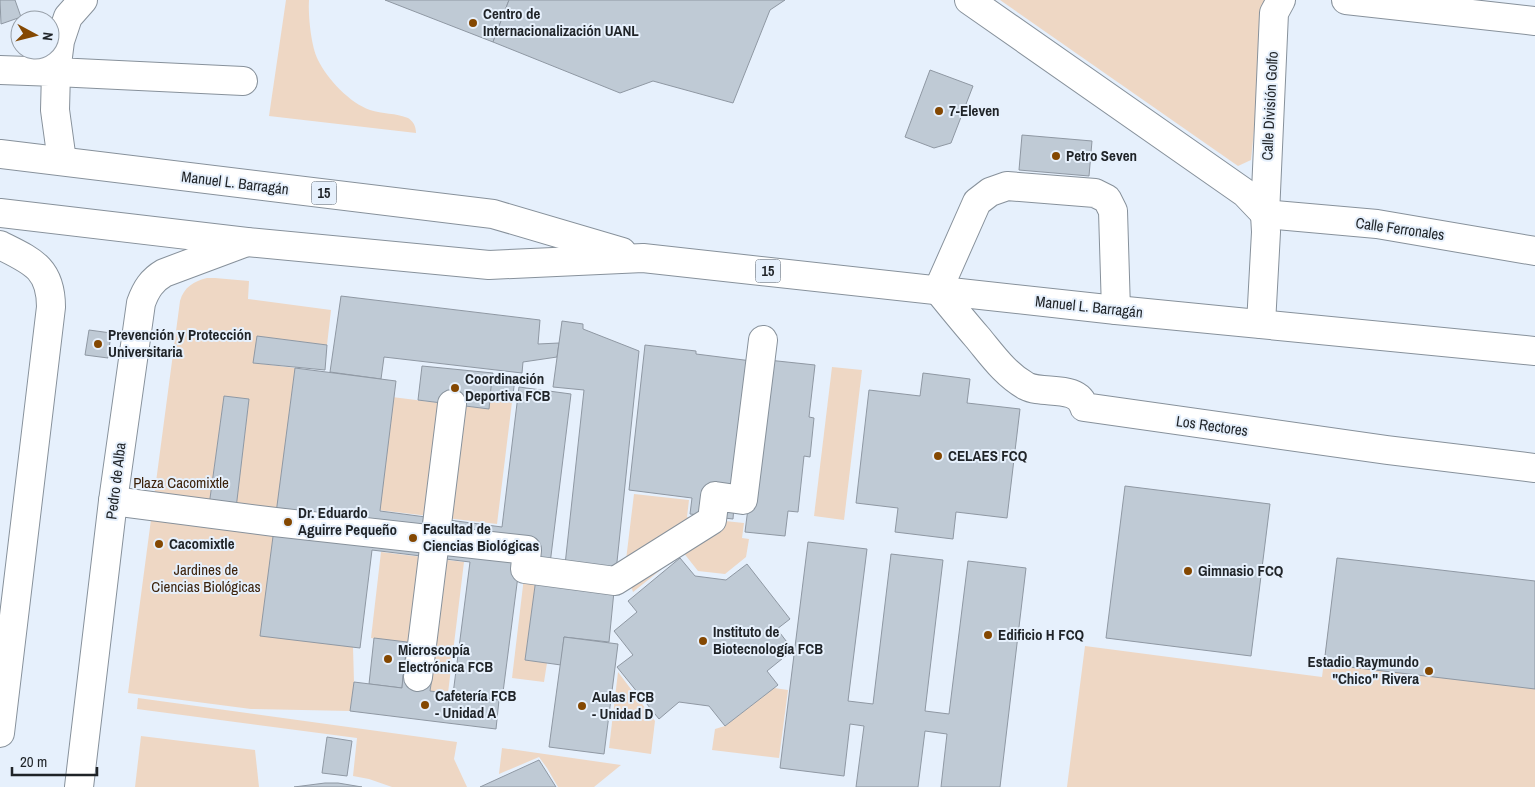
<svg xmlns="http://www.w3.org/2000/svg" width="1535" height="787" viewBox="0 0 1535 787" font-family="'Archivo Narrow',sans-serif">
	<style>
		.green { fill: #eed7c4; fill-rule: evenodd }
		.building { fill: #bfcad5; stroke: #8f98a3 }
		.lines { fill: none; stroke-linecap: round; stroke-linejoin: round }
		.minor-casing { stroke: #87919b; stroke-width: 30 }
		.highway-casing { stroke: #87919b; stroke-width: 30 }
		.minor { stroke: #fff; stroke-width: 28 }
		.highway { stroke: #fff; stroke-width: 28 }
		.poi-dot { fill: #844802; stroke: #e6f0fc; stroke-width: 2 }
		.labels { text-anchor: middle; stroke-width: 4; stroke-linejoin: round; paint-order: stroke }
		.shield { fill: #e6f0fc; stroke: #5b6067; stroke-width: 1 }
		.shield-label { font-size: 14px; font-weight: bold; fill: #1f2327 }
		.poi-label { font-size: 15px; font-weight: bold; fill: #1f2327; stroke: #e6f0fc; text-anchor: start }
		.street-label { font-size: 15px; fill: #1f2327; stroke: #e6f0fc }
		.park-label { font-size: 15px; fill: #3c220b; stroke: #e6f0fc }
	</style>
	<rect width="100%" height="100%" fill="#e6f0fc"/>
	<!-- green -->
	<g class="green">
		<path d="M 286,0 L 309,0 C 308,15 311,47 318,60 C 327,79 350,103 370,110 C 382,114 396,113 408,118 C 413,121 416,126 416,133 L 269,116 Z"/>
		<polygon points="1000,0 1267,0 1251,160 1238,166"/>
		<path d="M 207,278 L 215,278 L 249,281 L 248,299 L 331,310 L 327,345 L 257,336 L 254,363 L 295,368 L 261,635 L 353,647 L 354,682 L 350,711 L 251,709 L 128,693 L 180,301 C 184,287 194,281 207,278 ZM 224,396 L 249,399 L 235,516 L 208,513 Z"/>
		<polygon points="832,367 862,370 844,520 814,516"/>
		<polygon points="392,397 488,409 490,399 512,402 497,524 378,510"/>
		<polygon points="634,494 689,500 687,517 744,523 742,538 749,539 746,557 725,574 698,571 683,552 633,592 625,568"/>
		<polygon points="381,552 464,562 448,693 430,691 431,678 403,675 407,643 371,638"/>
		<polygon points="1337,562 1535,588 1535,787 1067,787 1085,646 1322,677"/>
		<polygon points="525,569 537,571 525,660 547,663 544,682 512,678"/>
		<polygon points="618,672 655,721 651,754 609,748"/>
		<polygon points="774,688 788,690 779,758 712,750 715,729 725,726"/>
		<polygon points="138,698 457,742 454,759 467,787 392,787 369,779 353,776 357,738 137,709"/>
		<polygon points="141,736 255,750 259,787 135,787"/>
		<polygon points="502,748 621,765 594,787 558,787 547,768 539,757 499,774"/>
	</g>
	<!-- building -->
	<g class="building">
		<polygon points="0,0 15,0 21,17 1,24"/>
		<polygon points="385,0 509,0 493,42"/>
		<polygon points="509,0 785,0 770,10 733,103 653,81 620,93 493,42"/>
		<polygon points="930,70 973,86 951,143 934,148 905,137"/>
		<polygon points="1022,135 1092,141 1089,176 1019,170"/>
		<polygon points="341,296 540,320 538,344 559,343 557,357 523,362 522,373 384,357 381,379 330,372"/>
		<polygon points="562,321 583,324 583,329 639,351 615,581 564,574 584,390 553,387"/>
		<polygon points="89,330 111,333 108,358 85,355"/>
		<polygon points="257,336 327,345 325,370 253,363"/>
		<polygon points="645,345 696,351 696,354 752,361 768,360 815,365 809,417 814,418 810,457 804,456 798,512 788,511 785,536 745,532 748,508 734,506 733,519 690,514 692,498 629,490"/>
		<polygon points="422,366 493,373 489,409 418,400"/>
		<polygon points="295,368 396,381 380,511 502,527 519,387 571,394 549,572 519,568 502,700 453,694 470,562 372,550 360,648 260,636"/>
		<polygon points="923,373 970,379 967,403 1020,409 1007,518 956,512 953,539 895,532 898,508 856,503 869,390 920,396"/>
		<polygon points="492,376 515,379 512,402 490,399"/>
		<polygon points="224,396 249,399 235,517 208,513"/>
		<polygon points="1125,486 1270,504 1251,656 1106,638"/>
		<polygon points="808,542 867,549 848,701 873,704 891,554 943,560 925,711 949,714 968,561 1026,568 1000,787 941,787 947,734 925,731 918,787 856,787 864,726 850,724 844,776 780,768"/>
		<polygon points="680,558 695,576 726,580 747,564 790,619 777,629 793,650 767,671 778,685 725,726 709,706 679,702 659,719 617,667 633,655 614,631 637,612 628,601"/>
		<polygon points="1337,558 1535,581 1535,689 1324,664"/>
		<polygon points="537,571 615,581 609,642 564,637 561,665 525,660"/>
		<polygon points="564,637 618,644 604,754 549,747"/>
		<polygon points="374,638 407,642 402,688 369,684"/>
		<polygon points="403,675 432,678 430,691 499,700 496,729 350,711 354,682 402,688"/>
		<polygon points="327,737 352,741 347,776 322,773"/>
		<polygon points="539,760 556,787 480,787"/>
		<polygon points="325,783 338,783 362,787 294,787"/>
	</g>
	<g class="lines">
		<!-- minor casing -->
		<g class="minor-casing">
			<g id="minor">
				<polyline points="83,0 68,17 60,41 56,72 243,81"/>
				<polyline points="969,0 1245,193 1265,214"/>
				<polyline points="1346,0 1535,21"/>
				<polyline points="0,70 56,72 55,110 62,161"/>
				<polyline points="1265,214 1377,224 1535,251"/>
				<path d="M 0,245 C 32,261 51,268 51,307 L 0,733"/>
				<path d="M 1116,310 L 1113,211 L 1107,199 L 1095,193 L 1007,186 L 990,192 L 977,202 L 938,290 C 951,306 964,322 977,337 C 992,355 1005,374 1026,386 C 1043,395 1078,384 1084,407 L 1387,450 L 1535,468"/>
				<polyline points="1261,324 1266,232 1265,214 1274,13 1281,0"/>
				<polyline points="113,501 275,522 527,550 525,569 615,581 712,520 715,496 743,500 763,340"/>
				<polyline points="418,677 452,404"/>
				<path d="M 79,787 L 113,501 L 141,303 C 146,289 152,280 164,273 L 247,242"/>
			</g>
		</g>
		<!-- highway casing -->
		<g class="highway-casing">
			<g id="highway">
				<polyline points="0,154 493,214 622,252"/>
				<polyline points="0,213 247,242 489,265 643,258 1116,310 1535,351"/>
			</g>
		</g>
		<!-- minor -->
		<use href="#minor" class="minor"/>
		<!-- highway -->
		<use href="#highway" class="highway"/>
	</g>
	<!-- markers -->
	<g class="poi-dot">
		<circle cx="473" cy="23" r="5"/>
		<circle cx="939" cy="111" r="5"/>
		<circle cx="1056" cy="156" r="5"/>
		<circle cx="98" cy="344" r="5"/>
		<circle cx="455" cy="388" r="5"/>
		<circle cx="938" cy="456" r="5"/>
		<circle cx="288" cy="522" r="5"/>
		<circle cx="413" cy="538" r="5"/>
		<circle cx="159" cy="544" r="5"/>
		<circle cx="1188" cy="571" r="5"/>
		<circle cx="988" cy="635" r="5"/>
		<circle cx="703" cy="641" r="5"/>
		<circle cx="388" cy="659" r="5"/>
		<circle cx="1429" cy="671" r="5"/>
		<circle cx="425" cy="705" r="5"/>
		<circle cx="582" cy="706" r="5"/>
	</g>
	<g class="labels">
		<!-- shield labels -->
		<g class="shield">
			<rect x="311.5" y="181.5" width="25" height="23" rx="4"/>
			<rect x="755.5" y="259.5" width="25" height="23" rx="4"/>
		</g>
		<g class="shield-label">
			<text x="324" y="198">15</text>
			<text x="768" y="276">15</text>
		</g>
		<!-- poi labels -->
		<g class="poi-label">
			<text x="483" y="19">Centro de<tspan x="483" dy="17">Internacionalización UANL</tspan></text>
			<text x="949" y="116">7-Eleven</text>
			<text x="1066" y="161">Petro Seven</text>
			<text x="108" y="340">Prevención y Protección<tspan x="108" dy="17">Universitaria</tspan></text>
			<text x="465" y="384">Coordinación<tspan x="465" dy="17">Deportiva FCB</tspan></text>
			<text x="948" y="461">CELAES FCQ</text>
			<text x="298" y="518">Dr. Eduardo<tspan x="298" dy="17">Aguirre Pequeño</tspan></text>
			<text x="423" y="534">Facultad de<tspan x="423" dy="17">Ciencias Biológicas</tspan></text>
			<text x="169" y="549">Cacomixtle</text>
			<text x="1198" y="576">Gimnasio FCQ</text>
			<text x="713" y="637">Instituto de<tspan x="713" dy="17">Biotecnología FCB</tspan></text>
			<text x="998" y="640">Edificio H FCQ</text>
			<text x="398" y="655">Microscopía<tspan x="398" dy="17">Electrónica FCB</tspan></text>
			<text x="1419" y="667" text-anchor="end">Estadio Raymundo<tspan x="1419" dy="17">"Chico" Rivera</tspan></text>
			<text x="435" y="701">Cafetería FCB<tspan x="435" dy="17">- Unidad A</tspan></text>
			<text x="592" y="702">Aulas FCB<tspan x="592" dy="17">- Unidad D</tspan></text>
		</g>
		<!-- street labels -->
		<g class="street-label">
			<text transform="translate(1270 106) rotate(-87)" y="5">Calle División Golfo</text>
			<text transform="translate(235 183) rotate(7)" y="5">Manuel L. Barragán</text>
			<text transform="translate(1400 229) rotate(8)" y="5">Calle Ferronales</text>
			<text transform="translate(1089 307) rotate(6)" y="5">Manuel L. Barragán</text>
			<text transform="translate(1212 426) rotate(8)" y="5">Los Rectores</text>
			<text transform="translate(116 481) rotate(-83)" y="5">Pedro de Alba</text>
		</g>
		<!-- park labels -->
		<g class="park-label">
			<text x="181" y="488">Plaza Cacomixtle</text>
			<text x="206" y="575">Jardines de<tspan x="206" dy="17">Ciencias Biológicas</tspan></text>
		</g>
	</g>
	<!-- north arrow -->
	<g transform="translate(35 35) rotate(97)"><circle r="24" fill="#e6f0fc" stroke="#969ea7"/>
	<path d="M0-4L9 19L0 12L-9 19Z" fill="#844802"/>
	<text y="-8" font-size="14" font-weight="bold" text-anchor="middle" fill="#1f2327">N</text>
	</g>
	<!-- scale -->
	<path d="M12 767v8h85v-8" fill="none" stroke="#1f2327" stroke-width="2.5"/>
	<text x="20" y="767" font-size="15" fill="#1f2327" stroke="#e6f0fc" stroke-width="4" paint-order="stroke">20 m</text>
</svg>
